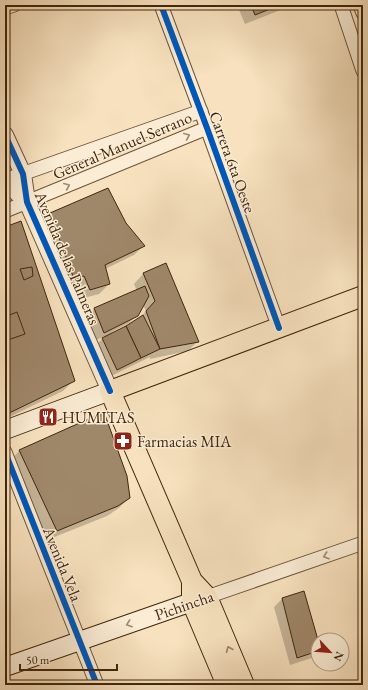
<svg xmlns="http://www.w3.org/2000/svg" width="368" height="690" viewBox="0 0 368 690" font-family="'EB Garamond',serif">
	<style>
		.shadow { fill: #0003; fill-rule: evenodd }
		.building { fill: #9f8769; stroke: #40260c }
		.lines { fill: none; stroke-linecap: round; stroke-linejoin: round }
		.minor-casing { stroke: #6e5538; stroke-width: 15 }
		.tertiary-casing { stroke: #6e5538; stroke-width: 18 }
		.secondary-casing { stroke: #40260c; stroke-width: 20 }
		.primary-casing { stroke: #40260c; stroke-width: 22 }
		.minor { stroke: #faecd5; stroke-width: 13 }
		.tertiary { stroke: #faecd5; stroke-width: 16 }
		.secondary { stroke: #faecd5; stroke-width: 18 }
		.primary { stroke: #f7e1be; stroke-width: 20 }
		.cycleway-casing { stroke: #faecd5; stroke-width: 8 }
		.cycleway { stroke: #0057b8; stroke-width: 6 }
		.oneway { stroke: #9d8970 }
		.oneway2 { stroke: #9c8465 }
		.labels { text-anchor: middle; stroke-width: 3; stroke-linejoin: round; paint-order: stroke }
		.street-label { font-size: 16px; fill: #40260c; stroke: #faecd5 }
		.poi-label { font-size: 16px; fill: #40260c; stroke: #faecd5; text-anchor: start }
	</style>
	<rect width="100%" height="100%" fill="#f7e1be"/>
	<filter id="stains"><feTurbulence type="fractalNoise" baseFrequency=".005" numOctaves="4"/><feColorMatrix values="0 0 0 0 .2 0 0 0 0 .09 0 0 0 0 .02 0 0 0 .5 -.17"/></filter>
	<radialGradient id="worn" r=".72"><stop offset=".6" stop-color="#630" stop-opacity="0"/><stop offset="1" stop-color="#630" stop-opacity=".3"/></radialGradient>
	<!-- shadow -->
	<g class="shadow">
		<polygon points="237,5 293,5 245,24"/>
		<polygon points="51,213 126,224 144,245 134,255 105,269 109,284 99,294 80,299 74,285 64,288 41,223"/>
		<polygon points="5,228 73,381 63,391 5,419"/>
		<path d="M 143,274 L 198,341 L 188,351 L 150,359 L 150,357 L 109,377 L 95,346 L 105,336 L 96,340 L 87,316 L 95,308 L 137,291 L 134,284 ZM 143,305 L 146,311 L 138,320 L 112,334 L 112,332 L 129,323 L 137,315 Z"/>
		<polygon points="19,451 129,498 119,508 107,516 47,540 10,461"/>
		<polygon points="304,592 318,642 318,652 312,658 290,665 274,607 282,599"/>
	</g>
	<!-- building -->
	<g class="building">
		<polygon points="251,5 280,5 255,15"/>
		<polygon points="108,188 126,223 145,246 105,265 110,284 90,290 84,276 74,279 50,213"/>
		<polygon points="21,221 75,381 5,415 5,227"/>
		<polygon points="166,263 199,342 160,349 146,311 155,301 143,273"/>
		<polygon points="32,267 33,276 24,280 20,269"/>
		<polygon points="145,286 149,296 138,316 104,333 94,308"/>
		<polygon points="17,312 25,334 5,341 5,317"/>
		<polygon points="143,315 160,349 141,358 126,326"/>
		<polygon points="126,326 141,358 117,370 102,338"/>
		<polygon points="104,412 127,476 130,498 118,506 57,531 19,450"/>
		<polygon points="304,591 318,640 318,651 297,658 282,598"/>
	</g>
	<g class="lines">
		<!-- minor casing -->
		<g class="minor-casing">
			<g id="minor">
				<polyline points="161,5 207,128 279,328"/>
				<polyline points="341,5 363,71"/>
				<polyline points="360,5 363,13"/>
				<polyline points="5,8 14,5"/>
				<polyline points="5,180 201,111"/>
				<polyline points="5,211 207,128"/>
				<polyline points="5,452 97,685"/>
				<polyline points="207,597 363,543"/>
			</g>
		</g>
		<!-- tertiary casing -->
		<g class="tertiary-casing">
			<g id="tertiary">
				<polyline points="5,135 23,174 27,202 110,391"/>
				<polyline points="5,182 27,202"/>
			</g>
		</g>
		<!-- secondary casing -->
		<g class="secondary-casing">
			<g id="secondary">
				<polyline points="5,430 110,391"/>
				<polyline points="5,667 206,597"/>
			</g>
		</g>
		<!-- primary casing -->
		<g class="primary-casing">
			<g id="primary">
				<polyline points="192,581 192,602 227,685"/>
				<polyline points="244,685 207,597 192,581 110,391 363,296"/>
			</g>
		</g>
		<!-- minor -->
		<use href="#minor" class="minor"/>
		<!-- tertiary -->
		<use href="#tertiary" class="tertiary"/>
		<!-- secondary -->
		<use href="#secondary" class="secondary"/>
		<!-- primary -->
		<use href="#primary" class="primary"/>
		<!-- cycleway casing -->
		<g class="cycleway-casing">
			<g id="cycleway">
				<polyline points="161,5 207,128 279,328"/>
				<polyline points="5,135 23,174 27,202 110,391"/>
				<polyline points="5,452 97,685"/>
			</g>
		</g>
		<!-- cycleway -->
		<use href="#cycleway" class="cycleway"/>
	</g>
	<!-- one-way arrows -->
	<defs><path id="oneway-chevron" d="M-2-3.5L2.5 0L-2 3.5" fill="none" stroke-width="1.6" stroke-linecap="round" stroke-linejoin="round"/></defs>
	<g class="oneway">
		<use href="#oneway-chevron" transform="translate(187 136) rotate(-23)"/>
		<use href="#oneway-chevron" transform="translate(67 186) rotate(-23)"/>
		<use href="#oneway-chevron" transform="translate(326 556) rotate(161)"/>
		<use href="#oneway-chevron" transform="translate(129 624) rotate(161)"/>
	</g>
	<use class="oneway2" href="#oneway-chevron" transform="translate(229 649) rotate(-113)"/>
	<!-- icons -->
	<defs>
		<g id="restaurant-square" transform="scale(1)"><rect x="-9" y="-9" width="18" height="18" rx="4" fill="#8f2418" stroke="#faecd5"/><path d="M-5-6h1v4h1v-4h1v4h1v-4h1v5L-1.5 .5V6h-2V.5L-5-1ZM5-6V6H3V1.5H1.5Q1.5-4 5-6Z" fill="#fff"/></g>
		<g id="pharmacy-square" transform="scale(1)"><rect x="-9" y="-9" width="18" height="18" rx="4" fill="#8f2418" stroke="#faecd5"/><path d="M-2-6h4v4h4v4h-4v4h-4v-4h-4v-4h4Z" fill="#fff"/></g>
	</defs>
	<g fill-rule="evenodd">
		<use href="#restaurant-square" x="48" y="417"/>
		<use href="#pharmacy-square" x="123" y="441"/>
	</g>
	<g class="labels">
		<!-- street labels -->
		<g class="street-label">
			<text transform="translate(122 145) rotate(-23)" y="6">General Manuel Serrano</text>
			<text transform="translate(233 162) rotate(70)" y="6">Carrera 6ta Oeste</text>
			<text transform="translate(68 258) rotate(67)" y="6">Avenida de las Palmeras</text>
			<text transform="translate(63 564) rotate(68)" y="6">Avenida Vela</text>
			<text transform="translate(184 605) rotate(-19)" y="6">Pichincha</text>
		</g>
		<!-- poi labels -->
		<g class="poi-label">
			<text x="62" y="423">HUMITAS</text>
			<text x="137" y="447">Farmacias MIA</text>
		</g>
	</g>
	<!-- margin -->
	<rect width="368" height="690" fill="none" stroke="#f7e1be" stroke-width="20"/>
	<rect x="6" y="6" width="356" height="678" fill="none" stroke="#40260c" stroke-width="2"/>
	<rect x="10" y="10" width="348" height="670" fill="none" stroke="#40260c"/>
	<!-- north arrow -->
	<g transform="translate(330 652) rotate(116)"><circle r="19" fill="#faecd5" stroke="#b09d85"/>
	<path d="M0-3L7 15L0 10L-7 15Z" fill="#8f2418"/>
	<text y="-6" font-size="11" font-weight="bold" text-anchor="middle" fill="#40260c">N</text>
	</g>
	<!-- scale -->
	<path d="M20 664v6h97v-6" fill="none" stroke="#40260c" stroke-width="2"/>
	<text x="26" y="664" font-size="12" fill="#40260c" stroke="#faecd5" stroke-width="3" paint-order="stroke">50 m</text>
	<rect width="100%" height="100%" filter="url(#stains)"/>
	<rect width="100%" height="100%" fill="url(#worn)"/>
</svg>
